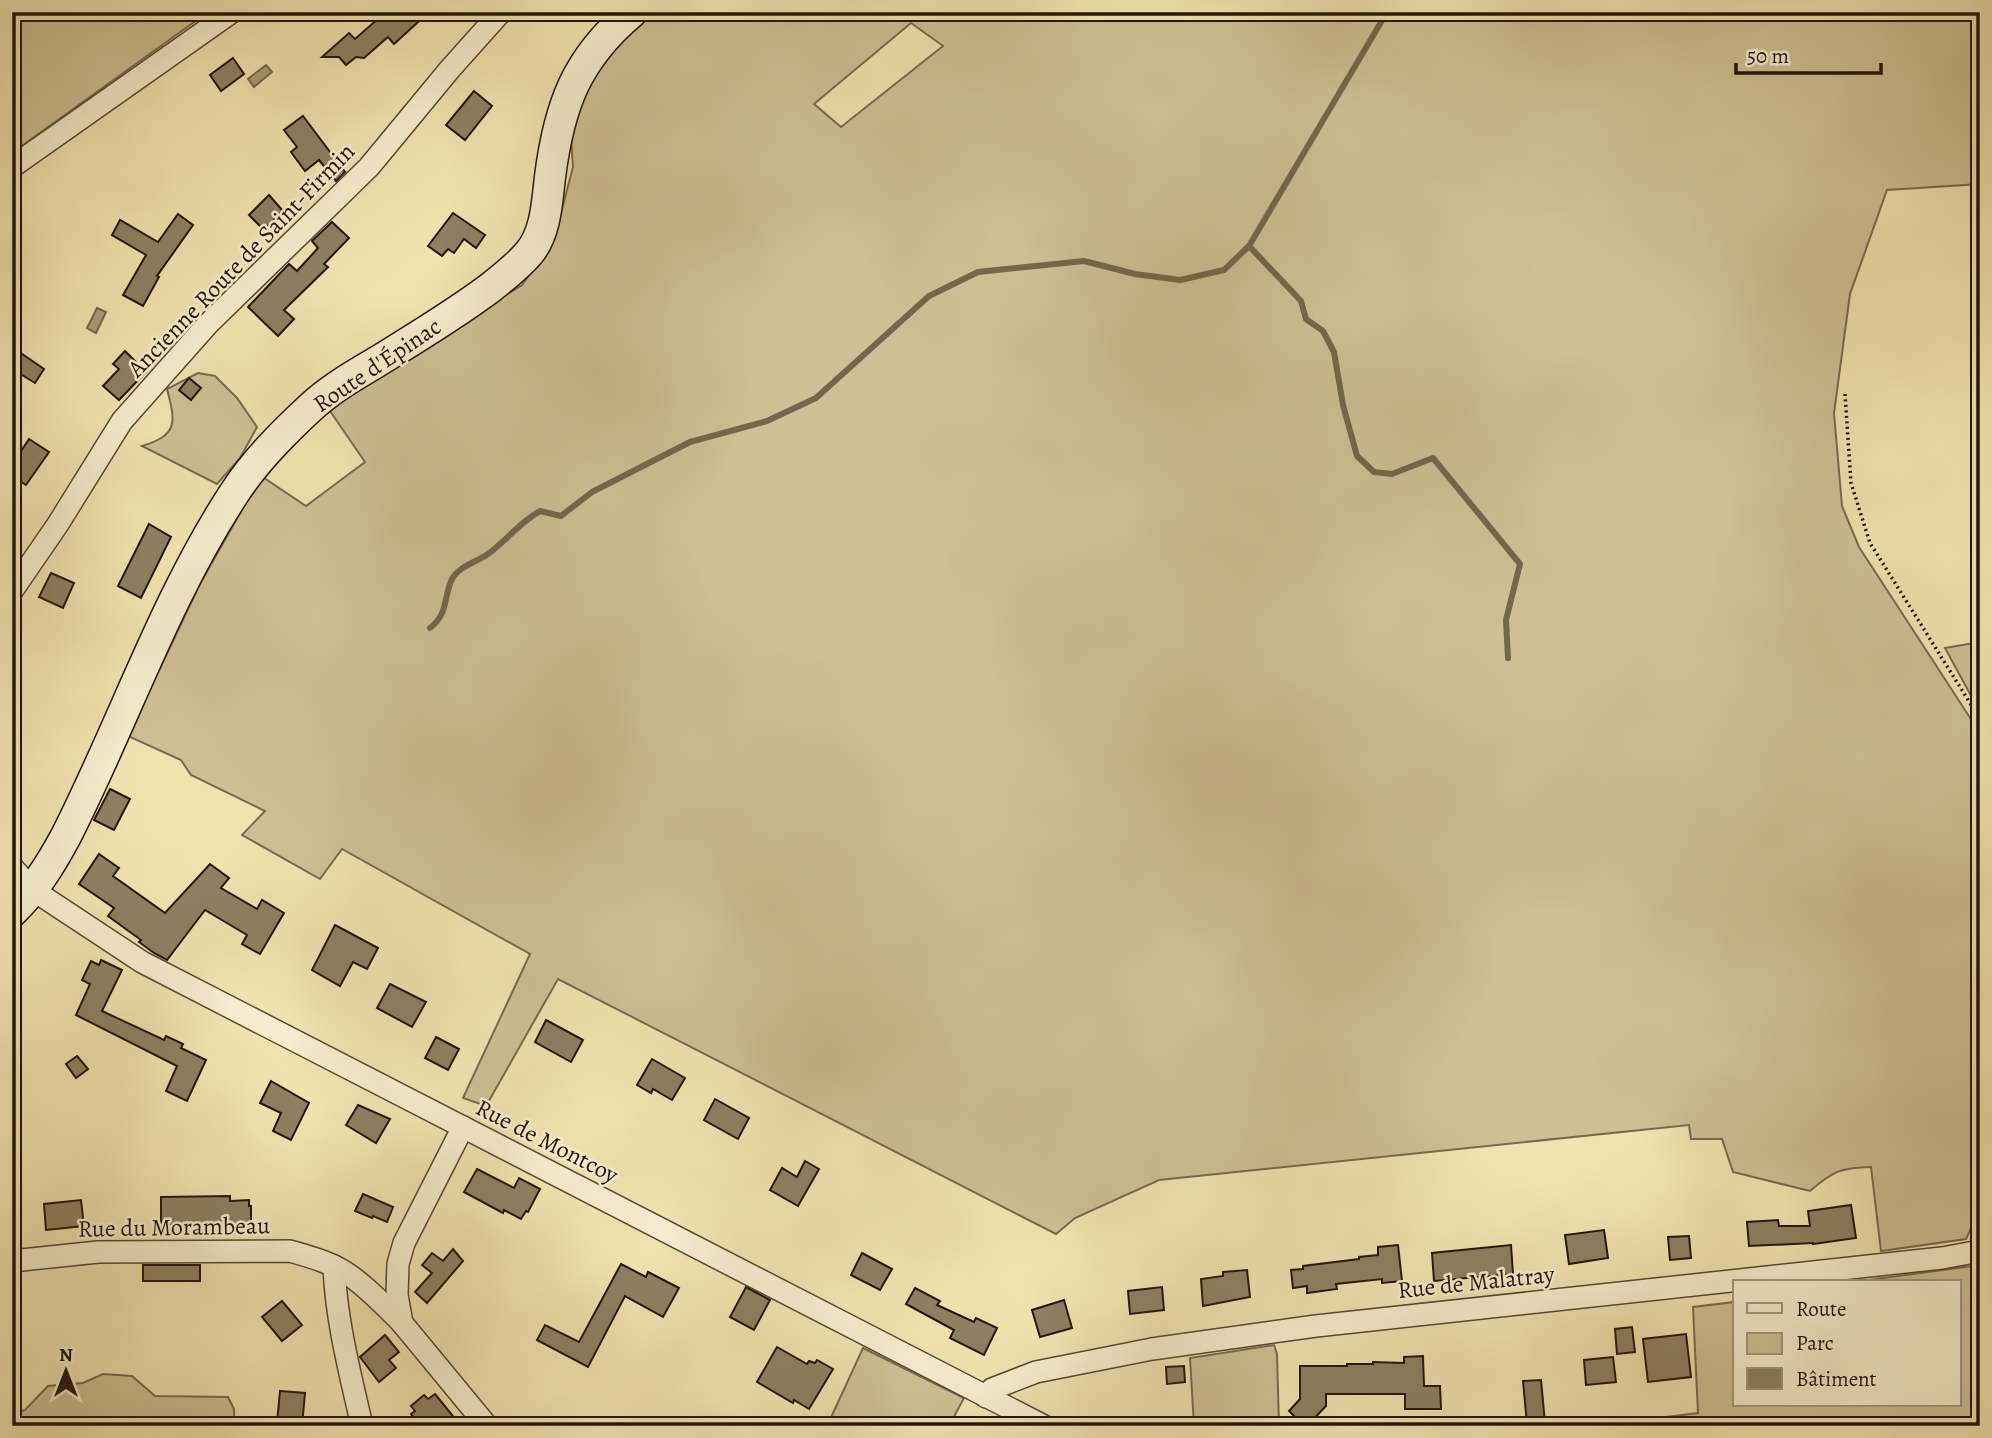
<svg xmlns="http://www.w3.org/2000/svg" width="1992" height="1438" viewBox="0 0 1992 1438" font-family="Alegreya,serif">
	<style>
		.green { fill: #cec094; stroke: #786a50; stroke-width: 2; fill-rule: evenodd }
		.water { fill: #ab9d78; stroke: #74674d; stroke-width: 2 }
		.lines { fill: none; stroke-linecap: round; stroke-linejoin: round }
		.stream { stroke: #74674d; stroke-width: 6 }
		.building { fill: #8e8061; stroke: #22150c; stroke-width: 2 }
		.street-casing { stroke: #564835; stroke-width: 24 }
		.secondary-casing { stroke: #22150c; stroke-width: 33 }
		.path { stroke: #22150c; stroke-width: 3.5; stroke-dasharray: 2 3.5; stroke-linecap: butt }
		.street { stroke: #f6edcc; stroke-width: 21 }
		.secondary { stroke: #f6edcc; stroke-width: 30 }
		.labels { text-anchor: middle; stroke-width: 5; stroke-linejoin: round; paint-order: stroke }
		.street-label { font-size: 24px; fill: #22150c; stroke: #f6edcc }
	</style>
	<rect width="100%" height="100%" fill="#f1e3b0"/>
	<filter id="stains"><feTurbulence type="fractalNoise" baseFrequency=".00286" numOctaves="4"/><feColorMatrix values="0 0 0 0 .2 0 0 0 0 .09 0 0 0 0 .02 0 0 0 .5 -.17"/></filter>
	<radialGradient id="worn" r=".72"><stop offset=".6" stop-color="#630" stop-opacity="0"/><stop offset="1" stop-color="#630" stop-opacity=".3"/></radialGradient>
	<!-- green -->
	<g class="green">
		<polygon points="12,12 208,12 12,153"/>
		<path d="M 652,12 L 815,12 L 825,20 L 833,12 L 1980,12 L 1980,184 L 1887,190 L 1850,294 L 1834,413 L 1842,506 L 1859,547 L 1980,733 L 1980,1209 L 1966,1239 L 1881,1251 L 1871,1167 C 1840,1168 1833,1171 1810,1191 L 1733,1172 L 1722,1139 L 1691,1139 L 1689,1125 L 1159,1180 L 1075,1218 L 1056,1234 L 558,979 L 486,1106 L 463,1098 L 530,954 L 342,849 L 320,879 L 242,835 L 265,811 L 191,775 L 181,760 L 128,736 L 200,584 L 261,476 L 306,506 L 365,462 L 330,411 L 365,384 L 522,285 L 554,240 L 573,167 L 571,138 L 581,95 L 611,48 ZM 911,23 L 943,46 L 841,127 L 814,104 Z"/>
		<path d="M 198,373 L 215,376 L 237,398 L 257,427 L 240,458 L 217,484 L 142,446 C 178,435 176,423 167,389 Z"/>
		<polygon points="1980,642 1980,706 1970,694 1945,648"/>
		<polygon points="1980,1265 1980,1426 1642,1426 1641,1420 1698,1413 1693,1307 1735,1302 1735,1405 1959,1405 1959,1282 1853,1282"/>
		<polygon points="1274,1345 1277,1354 1279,1426 1194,1426 1190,1358"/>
		<polygon points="863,1348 964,1398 949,1426 827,1426"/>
		<polygon points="103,1374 132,1376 155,1396 228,1397 234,1409 234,1426 12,1426 12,1415 25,1410 48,1386 83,1383"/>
	</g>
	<!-- water -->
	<g class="water">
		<polygon points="266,65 272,72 254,87 248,79"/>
		<polygon points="97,308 106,312 96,333 87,328"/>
	</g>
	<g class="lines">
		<!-- stream -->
		<g class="stream">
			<polyline points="1249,246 1301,301 1306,319 1323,331 1334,352 1343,405 1357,456 1374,472 1392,474 1433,458 1520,564 1506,620 1508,658"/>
			<path d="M 430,628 C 449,613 443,598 452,579 C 459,566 477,562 488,554 C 506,541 520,522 540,511 L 561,516 L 592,492 L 690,442 L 767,421 L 816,398 L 929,296 L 978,272 L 1084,261 L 1135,274 L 1180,280 L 1224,270 L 1249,246 L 1387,12"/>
		</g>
	</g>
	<!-- building -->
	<g class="building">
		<polygon points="389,12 429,12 394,44 388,37 364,58 356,57 346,65 339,57 322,57 349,33 355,39 380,17 382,19"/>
		<polygon points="233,58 244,74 221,91 210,75"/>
		<polygon points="474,91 492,106 465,140 446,125"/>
		<polygon points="303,116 345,172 336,181 319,160 305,171 291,152 297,147 284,130"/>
		<polygon points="269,195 283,211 264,230 249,215"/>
		<polygon points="453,213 485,235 476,248 464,239 454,253 448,249 442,256 428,246"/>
		<polygon points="178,214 193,225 157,276 159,277 143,306 123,295 146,255 112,235 120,220 158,242"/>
		<polygon points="332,222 349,238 324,264 328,267 284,310 294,319 278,336 248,307 289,264 297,271 318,248 312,241"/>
		<polygon points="12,347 44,369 35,383 22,375 12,389"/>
		<polygon points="125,351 146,372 119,400 103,386 119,369 113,364"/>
		<polygon points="189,378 201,388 191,400 179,390"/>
		<polygon points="29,439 49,452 26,485 12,476 12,465"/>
		<polygon points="149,524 171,537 141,598 118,586"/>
		<polygon points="51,573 74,583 63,608 39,597"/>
		<polygon points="110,789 130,799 114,830 94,820"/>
		<polygon points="99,854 119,868 113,876 165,913 210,864 229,878 221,888 257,909 262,900 284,913 260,954 242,944 247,935 205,910 167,960 154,953 139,942 141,940 108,916 114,908 79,884"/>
		<polygon points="335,925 378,948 367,969 353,962 340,986 312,970"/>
		<polygon points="101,960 122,970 102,1011 164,1040 166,1036 183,1044 181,1048 206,1060 187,1101 166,1091 177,1066 76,1015 90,984 82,980 91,961 99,965"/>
		<polygon points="390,984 426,1002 412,1027 377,1008"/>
		<polygon points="546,1020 583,1040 571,1062 535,1042"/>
		<polygon points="436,1037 459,1049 448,1070 425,1058"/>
		<polygon points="77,1056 88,1069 76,1078 66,1064"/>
		<polygon points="652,1059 685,1078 672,1100 653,1089 651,1093 637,1085"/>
		<polygon points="271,1081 309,1103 291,1140 273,1131 281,1113 260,1103"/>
		<polygon points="715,1099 749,1118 738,1139 704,1120"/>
		<polygon points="358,1105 390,1119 376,1143 346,1125"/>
		<polygon points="805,1161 819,1169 798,1206 770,1190 782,1168 797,1177"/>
		<polygon points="477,1169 514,1188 519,1178 540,1189 528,1212 526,1211 521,1219 504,1210 503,1213 464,1192"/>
		<polygon points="363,1194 393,1207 387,1222 373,1216 372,1218 355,1211"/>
		<polygon points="230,1196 230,1201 249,1200 249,1206 251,1206 251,1224 161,1225 161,1197"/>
		<polygon points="81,1200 84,1226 46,1230 44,1204"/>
		<polygon points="1851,1205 1856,1238 1813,1244 1813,1243 1749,1246 1747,1222 1778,1220 1779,1226 1810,1226 1808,1211"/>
		<polygon points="1604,1230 1608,1258 1569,1264 1565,1235"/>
		<polygon points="1689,1236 1691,1258 1670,1260 1668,1237"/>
		<polygon points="1398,1245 1402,1281 1382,1283 1382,1279 1336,1284 1337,1289 1307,1293 1307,1286 1293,1288 1291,1270 1303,1269 1303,1266 1359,1259 1359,1257 1378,1255 1378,1247"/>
		<polygon points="1511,1245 1513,1274 1434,1281 1432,1253"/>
		<polygon points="453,1249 463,1261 427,1303 415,1292 432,1273 422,1265 432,1253 443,1261"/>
		<polygon points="862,1253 892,1269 880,1290 851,1275"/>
		<polygon points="621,1264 646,1277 648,1272 679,1288 663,1317 625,1296 588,1367 537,1340 545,1325 579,1342"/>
		<rect x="143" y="1265" width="57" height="16"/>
		<polygon points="1247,1270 1250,1297 1203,1306 1201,1279 1223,1276 1223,1272"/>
		<polygon points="746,1287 770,1300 754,1330 730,1317"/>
		<polygon points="1162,1287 1164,1310 1130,1314 1128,1291"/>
		<polygon points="915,1288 940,1301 937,1305 974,1322 976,1318 997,1328 984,1355 950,1338 954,1330 906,1304"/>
		<polygon points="1064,1300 1072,1328 1040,1337 1032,1310"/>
		<polygon points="282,1301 302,1325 282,1341 262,1317"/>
		<polygon points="1632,1327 1635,1352 1617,1354 1615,1329"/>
		<polygon points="1686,1334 1691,1377 1648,1382 1643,1339"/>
		<polygon points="385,1335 399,1352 389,1360 396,1368 379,1382 360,1357"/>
		<polygon points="777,1347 807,1364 809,1361 815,1363 817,1360 833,1369 809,1409 794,1400 793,1403 757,1382"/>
		<polygon points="1423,1356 1424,1386 1440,1386 1441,1409 1405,1409 1405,1394 1326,1394 1326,1406 1307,1426 1304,1426 1289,1411 1300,1399 1300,1366 1347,1366 1347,1364 1373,1364 1373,1362 1404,1363 1404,1357"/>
		<polygon points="1613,1357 1616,1382 1586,1385 1584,1360"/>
		<polygon points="1184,1366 1185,1382 1167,1384 1166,1367"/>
		<polygon points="1541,1380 1545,1423 1527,1424 1523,1381"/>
		<polygon points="280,1391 305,1393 302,1426 277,1423"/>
		<polygon points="435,1394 461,1426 420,1426 411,1414 415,1411 411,1406 424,1395 428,1399"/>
	</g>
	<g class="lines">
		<!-- street casing -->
		<g class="street-casing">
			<g id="street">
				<polyline points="12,167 232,12"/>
				<polyline points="12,591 58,524 122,421 208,324 369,167 450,69 501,12"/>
				<polyline points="12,867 33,890 142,962 1044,1426"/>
				<polyline points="463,1127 404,1243 398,1264 397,1295 402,1323 487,1426"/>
				<path d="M 12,1261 L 98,1252 L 290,1251 C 311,1257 334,1263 352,1277 C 370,1290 386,1307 402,1323"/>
				<path d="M 334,1266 C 336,1320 350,1373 362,1426"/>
				<polyline points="986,1397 992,1389 1036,1372 1152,1349 1316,1326 1942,1258 1980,1251"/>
			</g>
		</g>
		<!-- secondary casing -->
		<g class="secondary-casing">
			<path id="secondary" d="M 12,912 C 35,890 51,864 66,836 C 123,724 164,601 233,495 C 254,462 282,434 310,408 C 329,390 353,376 375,363 C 414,339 454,315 490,288 C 504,277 518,266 529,253 C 546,233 547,202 550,177 C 559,106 576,59 632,12"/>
		</g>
		<!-- path -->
		<polyline class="path" points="1845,394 1851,483 1870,543 1980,719"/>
		<!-- street -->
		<use href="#street" class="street"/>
		<!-- secondary -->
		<use href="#secondary" class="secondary"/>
	</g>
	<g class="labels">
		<!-- street labels -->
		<g class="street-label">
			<text transform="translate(241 260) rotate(-46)" y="8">Ancienne Route de Saint-Firmin</text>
			<text transform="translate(377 365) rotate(-34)" y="8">Route d'Épinac</text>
			<text transform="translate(547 1141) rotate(27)" y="8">Rue de Montcoy</text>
			<text transform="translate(174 1227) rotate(-1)" y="8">Rue du Morambeau</text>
			<text transform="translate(1476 1282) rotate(-6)" y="8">Rue de Malatray</text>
		</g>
	</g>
	<!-- margin -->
	<rect width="1992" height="1438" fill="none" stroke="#f1e3b0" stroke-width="42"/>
	<rect x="14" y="14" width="1964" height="1410" fill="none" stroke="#22150c" stroke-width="3.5"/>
	<rect x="21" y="21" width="1950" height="1396" fill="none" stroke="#22150c" stroke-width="2"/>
	<!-- legend -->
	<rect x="1733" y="1280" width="228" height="126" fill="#f6edcc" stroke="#a1977f" stroke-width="2"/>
	<rect x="1747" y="1303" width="35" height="10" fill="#f6edcc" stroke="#a1977f" stroke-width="2"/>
	<text x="1796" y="1316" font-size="21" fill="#22150c">Route</text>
	<rect x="1747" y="1333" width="35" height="21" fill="#cec094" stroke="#a1977f" stroke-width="2"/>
	<text x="1796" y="1350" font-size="21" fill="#22150c">Parc</text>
	<rect x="1747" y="1368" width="35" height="21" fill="#8e8061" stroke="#a1977f" stroke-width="2"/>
	<text x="1796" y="1386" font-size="21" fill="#22150c">Bâtiment</text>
	<!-- north arrow -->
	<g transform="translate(66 1371)" stroke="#f6edcc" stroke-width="5" paint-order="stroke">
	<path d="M0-5L12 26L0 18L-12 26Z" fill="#22150c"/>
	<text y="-10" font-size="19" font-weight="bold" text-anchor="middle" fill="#22150c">N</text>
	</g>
	<!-- scale -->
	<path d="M1736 63v10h145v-10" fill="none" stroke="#22150c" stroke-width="3.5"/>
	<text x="1747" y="63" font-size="21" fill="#22150c" stroke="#f6edcc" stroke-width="5" paint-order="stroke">50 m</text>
	<rect width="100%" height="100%" filter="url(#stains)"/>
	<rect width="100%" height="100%" fill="url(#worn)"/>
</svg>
